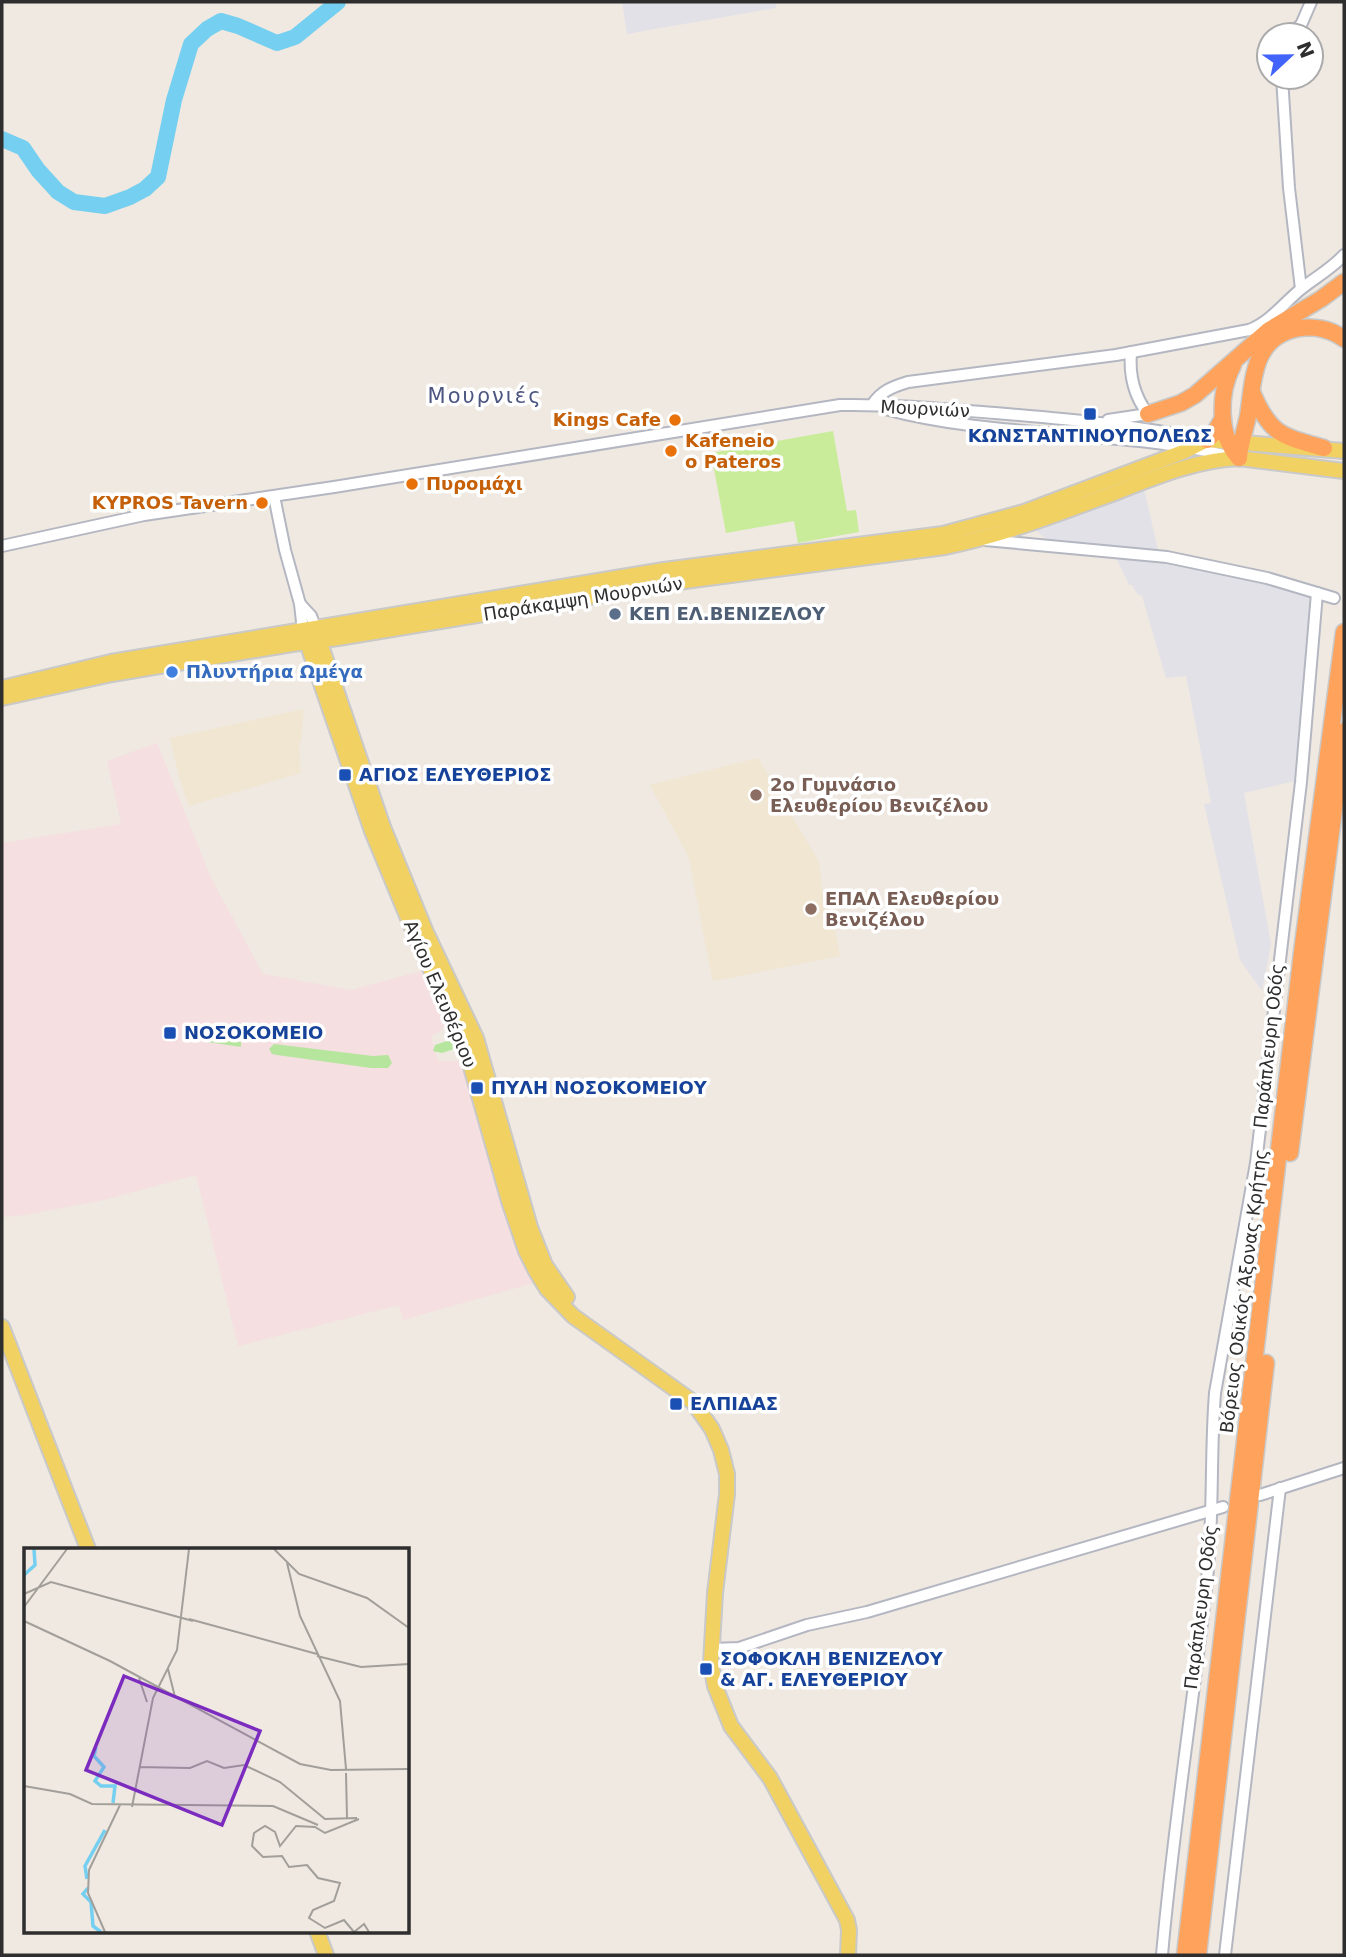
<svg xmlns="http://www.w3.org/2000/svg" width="1346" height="1957" viewBox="0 0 1346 1957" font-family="'DejaVu Sans',sans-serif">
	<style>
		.industrial { fill: #e3e1e8 }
		.education { fill: #f0e6d1 }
		.medical { fill: #f5dfe0 }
		.green { fill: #b6e59e }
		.pitch { fill: #c9ec9a }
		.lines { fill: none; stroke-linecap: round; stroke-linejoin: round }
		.river { stroke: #75cff0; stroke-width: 16 }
		.minor-casing { stroke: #b4b7c1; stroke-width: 14 }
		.major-casing { stroke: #c9c9c9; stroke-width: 18 }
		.highway-casing { stroke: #c9c9c9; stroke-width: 19 }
		.minor { stroke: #fff; stroke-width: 10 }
		.major { stroke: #f2d163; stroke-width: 14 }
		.highway { stroke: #ffa35c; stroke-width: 16 }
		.transit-dot { fill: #1a4fb4; stroke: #fff; stroke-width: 2.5 }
		.food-dot { fill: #e8710a; stroke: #fff; stroke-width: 2.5 }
		.service-dot { fill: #5c6f8a; stroke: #fff; stroke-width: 2.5 }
		.shop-dot { fill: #3f7fe0; stroke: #fff; stroke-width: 2.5 }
		.education-dot { fill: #8d6e63; stroke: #fff; stroke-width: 2.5 }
		.labels { text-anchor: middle; stroke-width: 7; stroke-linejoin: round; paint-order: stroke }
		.street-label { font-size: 18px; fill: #2e2e2e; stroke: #fff }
		.food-label { font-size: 18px; font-weight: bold; fill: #c56008; stroke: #fff; text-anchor: end }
		.transit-label { font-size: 18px; font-weight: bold; fill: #164399; stroke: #fff; text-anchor: start }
		.service-label { font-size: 18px; font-weight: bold; fill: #4e5e75; stroke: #fff; text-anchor: start }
		.shop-label { font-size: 18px; font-weight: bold; fill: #366cbe; stroke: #fff; text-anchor: start }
		.education-label { font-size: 18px; font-weight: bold; fill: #785e54; stroke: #fff; text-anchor: start }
		.quarter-label { font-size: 21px; letter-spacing: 2px; fill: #4d5680; stroke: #fff }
		.inset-river { fill: none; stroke: #75cff0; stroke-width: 3.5 }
		.inset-road { fill: none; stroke: #a29e99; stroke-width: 2 }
		.view { fill: #7b2cbf; fill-opacity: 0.15; stroke: #7b2cbf; stroke-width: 3.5 }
		.inset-edge { fill: none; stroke: #2e2e2e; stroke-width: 3.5 }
	</style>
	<rect width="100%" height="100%" fill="#efe9e1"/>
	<!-- industrial -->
	<g class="industrial">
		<polygon points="622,2 776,2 776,8 627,34"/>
		<polygon points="1143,484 1160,559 1272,582 1311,597 1295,781 1244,793 1271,944 1262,991 1240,960 1204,804 1211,803 1186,676 1166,678 1142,596 1137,594 1132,585 1129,585 1111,547 1046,539 1037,531 1036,528"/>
	</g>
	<!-- education -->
	<g class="education">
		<polygon points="304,709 301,741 299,744 301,773 189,806 179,777 170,738"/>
		<polygon points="758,758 819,862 823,898 829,897 840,956 715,981 712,979 689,858 650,785"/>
	</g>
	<!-- medical -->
	<polygon class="medical" points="157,743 211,878 263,974 351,990 428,969 446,1022 442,1030 431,1037 438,1061 462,1061 468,1069 534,1283 403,1320 399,1305 238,1346 196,1175 104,1200 25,1215 2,1217 2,843 121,824 107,761"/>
	<!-- green -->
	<g class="green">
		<polygon points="189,1034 241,1042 241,1047 188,1039"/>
		<polygon points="450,1040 458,1043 457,1048 442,1053 433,1051 435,1045"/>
		<polygon points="274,1044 373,1056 388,1055 392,1063 388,1068 371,1068 277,1055 272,1054 269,1049"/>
	</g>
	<!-- pitch -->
	<polygon class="pitch" points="833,431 847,511 856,510 859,532 798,543 794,521 726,533 711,453"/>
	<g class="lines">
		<!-- river -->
		<polyline class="river" points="2,139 23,148 38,170 58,192 74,202 105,206 130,197 145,189 158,177 174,100 191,44 207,29 221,21 238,26 277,43 295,37 338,2"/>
		<!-- minor casing -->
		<g class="minor-casing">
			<g id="minor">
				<polyline points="1287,35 1301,25 1311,2"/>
				<polyline points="1282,77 1289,188 1301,289"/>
				<path d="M 872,405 C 881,391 892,387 908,382 L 1116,355 L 1249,330 C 1270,322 1284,303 1301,289 C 1316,277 1331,269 1344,255"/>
				<path d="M 885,409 C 996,439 1116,429 1229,456"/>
				<path d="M 1108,420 L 1148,414 C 1134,396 1129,375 1131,352"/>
				<polyline points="274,496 285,550 300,604 303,631"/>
				<polyline points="985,540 1167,557 1267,578 1334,598"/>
				<path d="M 2,546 L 144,515 L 334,487 L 840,405 C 892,404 943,409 995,413 C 1066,419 1137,425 1207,440"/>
				<polyline points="300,604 311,616 316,629"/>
				<polyline points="1260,1495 1344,1468"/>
				<polyline points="712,1649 739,1648 807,1625 867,1612 1223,1507"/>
				<path d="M 1162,1955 C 1173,1829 1193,1705 1207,1579 C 1214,1517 1210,1455 1215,1393 L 1256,1163 L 1301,782 L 1317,593"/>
				<polyline points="1225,1955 1280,1488"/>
			</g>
		</g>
		<!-- major casing -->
		<g class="major-casing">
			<g id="major">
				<polyline points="303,631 372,831 415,935 464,1042 509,1201 526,1251 536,1271 547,1289 573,1316 693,1402 712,1429 721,1450 727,1474 727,1494 715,1593 711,1663 715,1686 731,1726 770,1778 847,1920 849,1930 848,1955"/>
				<polyline points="317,634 383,827 425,930 476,1038 530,1227 545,1265 567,1297"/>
				<polyline points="2,688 111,662 664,570 943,534 1024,512 1183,452 1207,440 1344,451"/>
				<path d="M 2,698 L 112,674 L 292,644 L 338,638 L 685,581 L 945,547 C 1002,535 1055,515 1109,495 C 1151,479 1194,460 1239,458 L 1344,471"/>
				<polyline points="2,1327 88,1549"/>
				<polyline points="317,1931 326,1955"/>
			</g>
		</g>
		<!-- highway casing -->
		<g class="highway-casing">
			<g id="highway">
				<path d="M 1233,365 C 1219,392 1217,434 1239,458"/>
				<path d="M 1252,392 C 1270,435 1282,436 1324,448"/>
				<polyline points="1148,414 1181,403 1195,395 1269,330 1321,299 1344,282"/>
				<polyline points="1207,440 1215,432 1223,418"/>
				<path d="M 1239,458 C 1240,444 1245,430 1248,416 C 1251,397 1252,374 1260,357 C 1275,325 1318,319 1344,339"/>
				<polyline points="1290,1153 1344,731"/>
				<polyline points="1185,1955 1302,952 1344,632"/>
				<polyline points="1198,1955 1266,1363"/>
			</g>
		</g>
		<!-- minor -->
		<use href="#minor" class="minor"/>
		<!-- major -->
		<use href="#major" class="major"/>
		<!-- highway -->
		<use href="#highway" class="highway"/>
	</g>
	<!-- markers -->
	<g class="transit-dot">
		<rect x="1083" y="407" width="14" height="14" rx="3.5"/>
		<rect x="338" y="768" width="14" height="14" rx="3.5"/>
		<rect x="163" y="1026" width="14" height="14" rx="3.5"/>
		<rect x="470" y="1081" width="14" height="14" rx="3.5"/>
		<rect x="669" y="1397" width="14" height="14" rx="3.5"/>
		<rect x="699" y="1662" width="14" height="14" rx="3.5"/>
	</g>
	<g class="food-dot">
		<circle cx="675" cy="420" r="7"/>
		<circle cx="671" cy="451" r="7"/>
		<circle cx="412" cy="484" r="7"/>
		<circle cx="262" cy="503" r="7"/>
	</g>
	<circle class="service-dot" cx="615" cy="614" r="7"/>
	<circle class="shop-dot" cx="172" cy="672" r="7"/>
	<g class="education-dot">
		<circle cx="756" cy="795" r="7"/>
		<circle cx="811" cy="909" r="7"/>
	</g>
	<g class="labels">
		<!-- street labels -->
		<g class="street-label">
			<text transform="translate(925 409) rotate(3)" y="6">Μουρνιών</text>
			<text transform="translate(583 599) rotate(-9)" y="6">Παράκαμψη Μουρνιών</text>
			<text transform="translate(440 994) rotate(67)" y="6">Αγίου Ελευθέριου</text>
			<text transform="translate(1269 1046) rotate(-84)" y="6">Παράπλευρη Οδός</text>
			<text transform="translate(1244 1291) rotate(-83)" y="6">Βόρειος Οδικός Άξονας Κρήτης</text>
			<text transform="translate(1201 1607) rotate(-83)" y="6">Παράπλευρη Οδός</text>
		</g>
		<!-- food labels -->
		<g class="food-label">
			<text x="661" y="426">Kings Cafe</text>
			<text x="685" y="447" text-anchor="start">Kafeneio<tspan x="685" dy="21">o Pateros</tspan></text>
			<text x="426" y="490" text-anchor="start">Πυρομάχι</text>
			<text x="248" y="509">KYPROS Tavern</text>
		</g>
		<!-- transit labels -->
		<g class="transit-label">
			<text x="1090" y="442" text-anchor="middle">ΚΩΝΣΤΑΝΤΙΝΟΥΠΟΛΕΩΣ</text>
			<text x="359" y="781">ΑΓΙΟΣ ΕΛΕΥΘΕΡΙΟΣ</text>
			<text x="184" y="1039">ΝΟΣΟΚΟΜΕΙΟ</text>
			<text x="491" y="1094">ΠΥΛΗ ΝΟΣΟΚΟΜΕΙΟΥ</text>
			<text x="690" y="1410">ΕΛΠΙΔΑΣ</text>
			<text x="720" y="1665">ΣΟΦΟΚΛΗ ΒΕΝΙΖΕΛΟΥ<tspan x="720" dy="21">&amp; ΑΓ. ΕΛΕΥΘΕΡΙΟΥ</tspan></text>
		</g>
		<!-- service labels -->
		<g class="service-label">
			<text x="629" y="620">ΚΕΠ ΕΛ.ΒΕΝΙΖΕΛΟΥ</text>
		</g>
		<!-- shop labels -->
		<g class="shop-label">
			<text x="186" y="678">Πλυντήρια Ωμέγα</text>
		</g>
		<!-- education labels -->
		<g class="education-label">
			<text x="770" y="791">2ο Γυμνάσιο<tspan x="770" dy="21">Ελευθερίου Βενιζέλου</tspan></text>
			<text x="825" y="905">ΕΠΑΛ Ελευθερίου<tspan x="825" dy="21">Βενιζέλου</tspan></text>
		</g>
		<!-- quarter labels -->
		<g class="quarter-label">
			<text x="485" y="403">Μουρνιές</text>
		</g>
	</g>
	<!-- overview -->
	<g transform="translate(24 1548)">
		<rect width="385" height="385" fill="#efe9e1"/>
		<path class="inset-river" d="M 0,27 L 11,17 L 10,1M 72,199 L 70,208 L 80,219 L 71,233 L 77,238 L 91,238 L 89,255M 63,331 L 61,318 L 81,282M 64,340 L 59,346 L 67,354 L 69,378 L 77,384"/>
		<path class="inset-road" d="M 250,1 L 275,26 L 343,50 L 385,80M 263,15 L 276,68 L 316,153 L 322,221M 0,46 L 27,34 L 169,73M 0,59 L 43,1M 165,71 L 293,106M 0,73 L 86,113 L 276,216 L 307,222 L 385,221M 293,108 L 337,119 L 385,116M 144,121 L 151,149M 115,130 L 123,154M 115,219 L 166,220 L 183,213 L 200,220 L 220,217 L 256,234 L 301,271 L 333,270M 322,225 L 323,270M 0,238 L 46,246 L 68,256 L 249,258 L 294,277M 108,259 L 129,150 L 153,102 L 165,1M 335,271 L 301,285 L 291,279 L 272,278 L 256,298 L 251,284 L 241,278 L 230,285 L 228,298 L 239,309 L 258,308 L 265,319 L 283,317 L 294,330 L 316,335 L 310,353 L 289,362 L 285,370 L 301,380 L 320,372 L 330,384 L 340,376 L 345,384M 81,384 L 64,345 L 65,322 L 96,257"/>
		<path class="view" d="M 100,128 L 236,183 L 198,277 L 62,222 Z"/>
		<rect width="385" height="385" class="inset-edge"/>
	</g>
	<!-- border -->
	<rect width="1346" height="1957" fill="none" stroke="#2e2e2e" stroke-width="7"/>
	<!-- north arrow -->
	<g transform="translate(1290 56) rotate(68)"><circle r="33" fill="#ffffff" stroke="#ababab" stroke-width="2"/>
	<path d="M0-5L12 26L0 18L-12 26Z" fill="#4264fb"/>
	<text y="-10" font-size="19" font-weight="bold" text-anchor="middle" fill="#2e2e2e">N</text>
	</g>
</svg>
